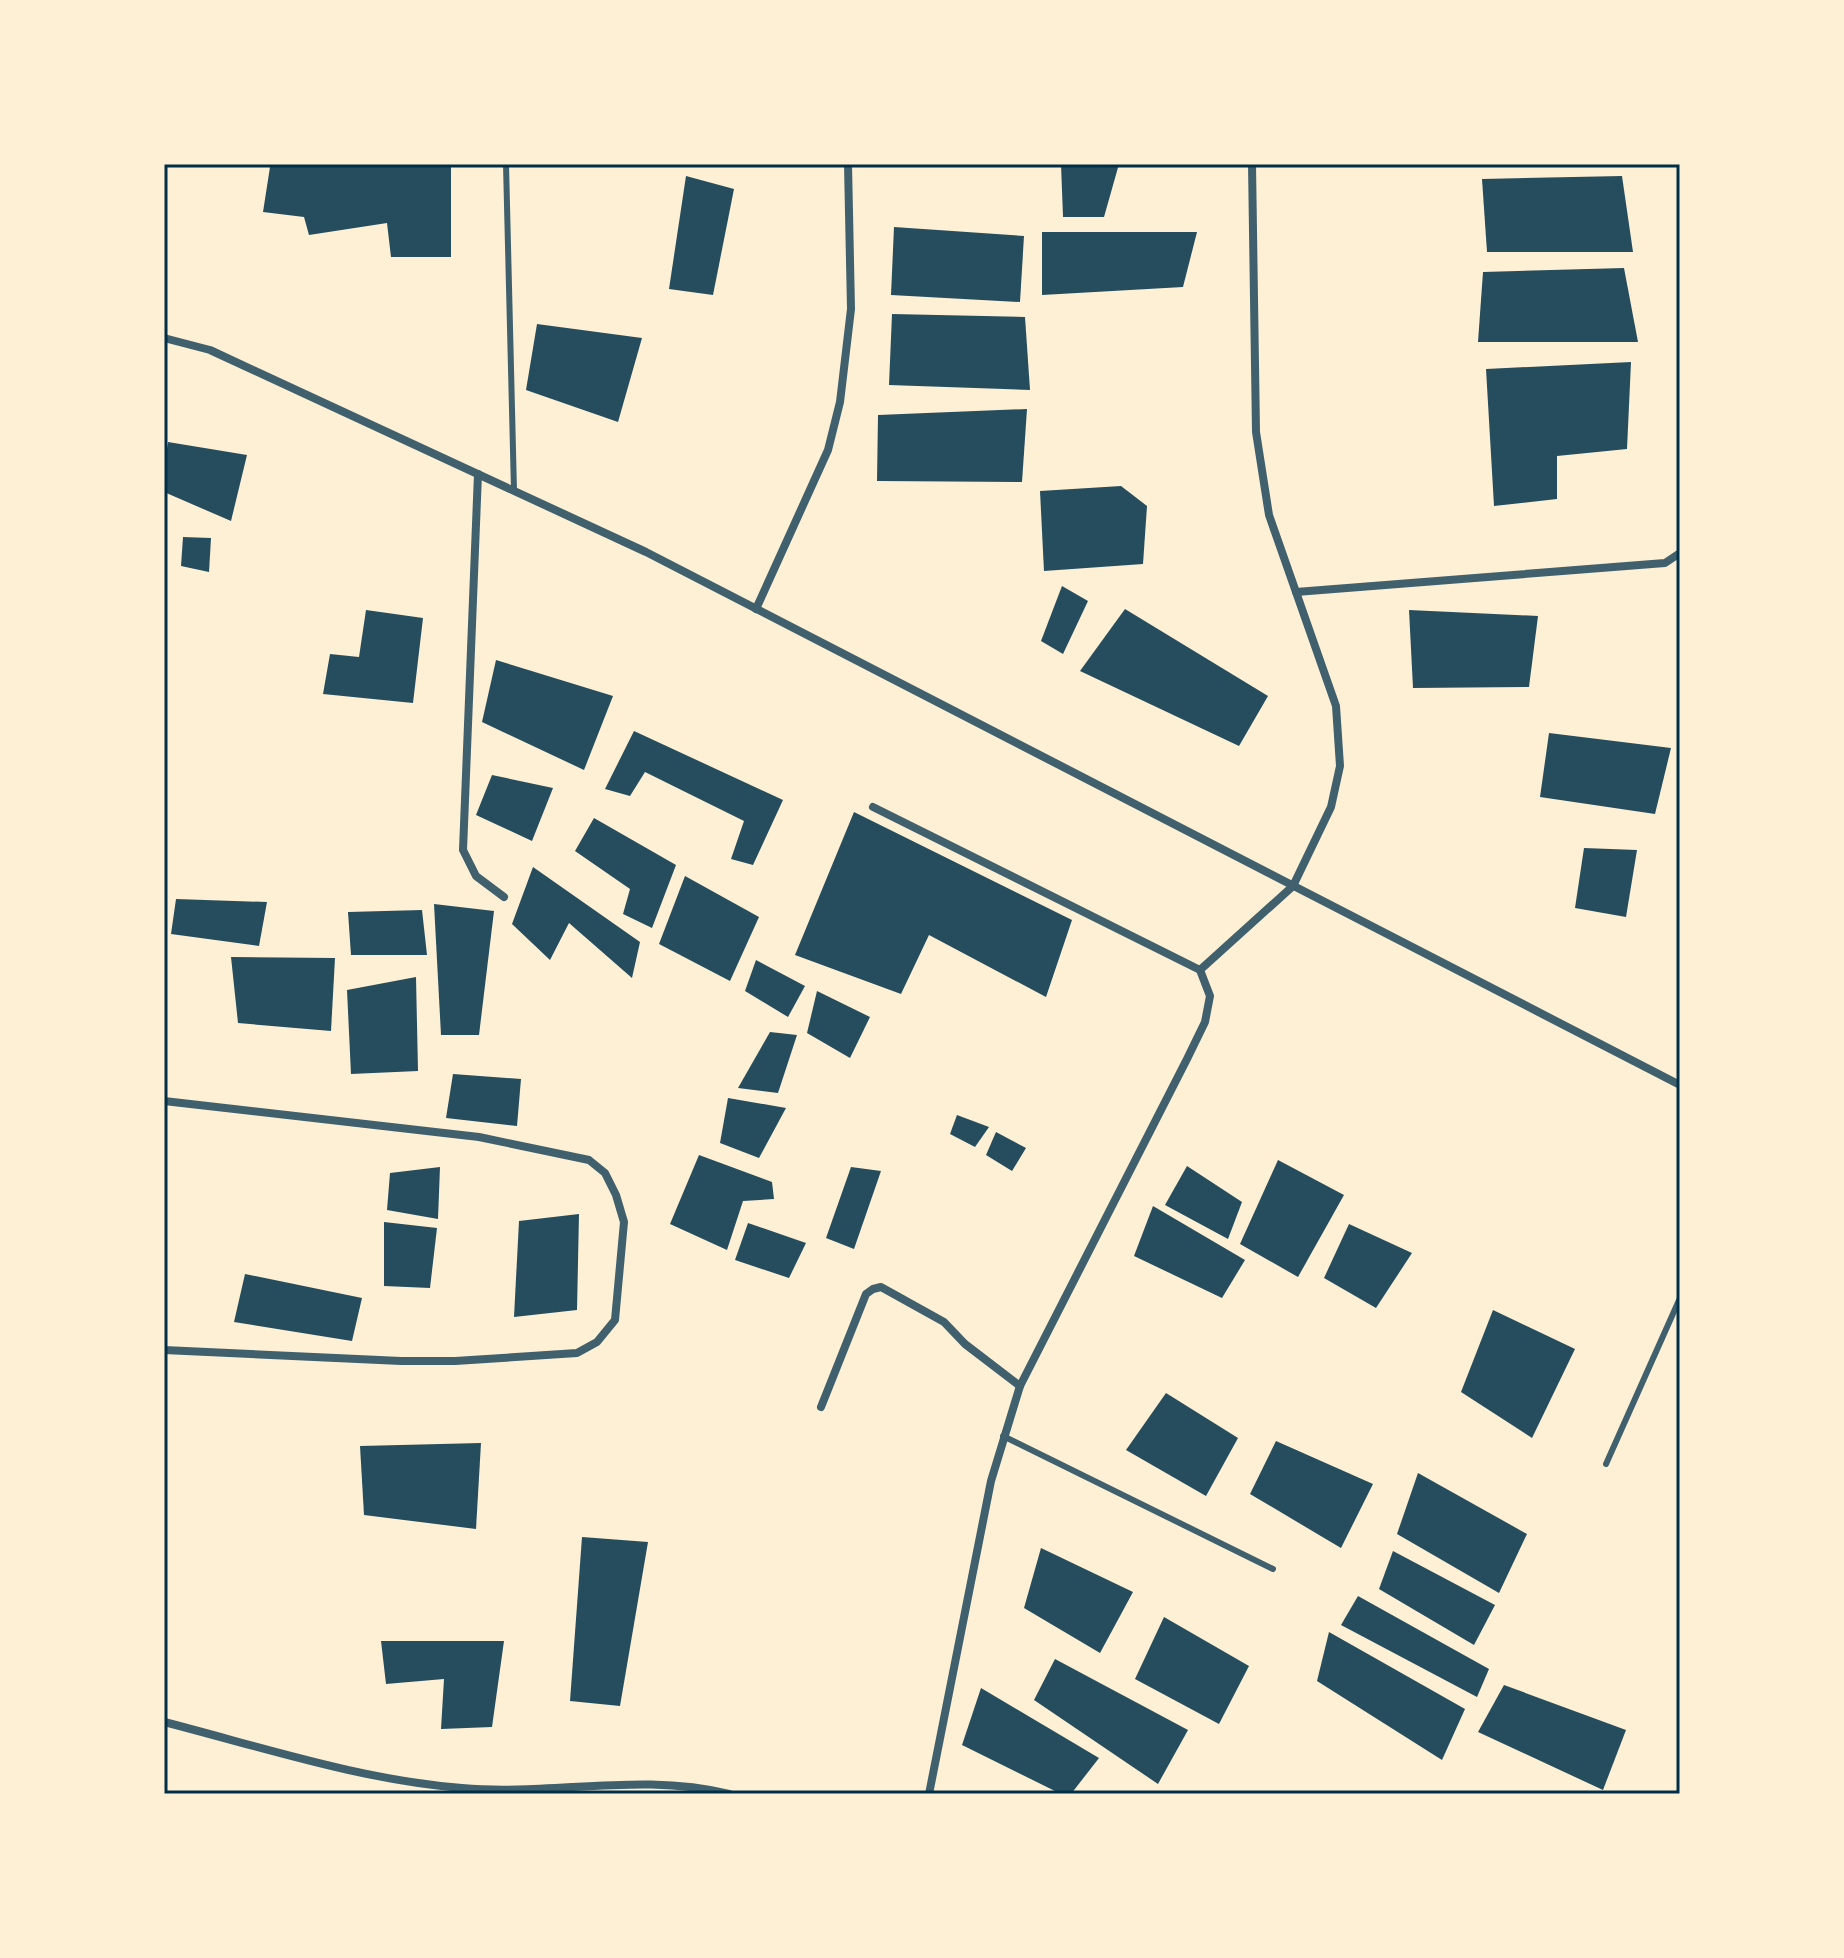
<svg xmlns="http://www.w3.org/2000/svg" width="1844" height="1958" viewBox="0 0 1844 1958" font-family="Mulish,sans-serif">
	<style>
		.building { fill: #264d5e }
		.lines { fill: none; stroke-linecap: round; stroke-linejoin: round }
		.service { stroke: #3f606c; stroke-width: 6 }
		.minor { stroke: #3f606c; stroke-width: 8 }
		.neatline { fill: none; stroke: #003049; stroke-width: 3 }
	</style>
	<rect width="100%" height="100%" fill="#fdf0d5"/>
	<!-- building -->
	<g class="building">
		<polygon points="339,164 451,164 451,257 391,257 387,223 309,235 304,217 263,212 270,167"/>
		<polygon points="1061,164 1119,164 1104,217 1063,217"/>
		<polygon points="686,176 734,189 713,295 669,289"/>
		<polygon points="1622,176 1633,252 1487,252 1482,179"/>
		<polygon points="894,227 1024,236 1020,302 891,295"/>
		<polygon points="1042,232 1197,232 1183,287 1042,295"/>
		<polygon points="1624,268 1638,342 1478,342 1483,272"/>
		<polygon points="892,314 1025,317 1030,390 889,385"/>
		<polygon points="537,324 642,338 618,422 526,390"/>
		<polygon points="1631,362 1627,449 1557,456 1557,499 1494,506 1486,369"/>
		<polygon points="1027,409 1022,482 877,481 878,415"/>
		<polygon points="168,442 247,455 231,521 164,492 164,469"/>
		<polygon points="1121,486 1147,506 1143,564 1044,571 1040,491"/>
		<polygon points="183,537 211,538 209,572 181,566"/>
		<polygon points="1062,586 1088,601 1063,654 1041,641"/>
		<polygon points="1125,609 1268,696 1239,746 1080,671"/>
		<polygon points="366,610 423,618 413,703 323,694 330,654 359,657"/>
		<polygon points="1409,610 1538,616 1529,687 1413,688"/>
		<polygon points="496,660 613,696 584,770 482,722"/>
		<polygon points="634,731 783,800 753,865 731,859 744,821 645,772 630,796 605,789"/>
		<polygon points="1549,733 1671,748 1655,814 1540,797"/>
		<polygon points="492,775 553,788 532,841 476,815"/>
		<polygon points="854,812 1072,920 1046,997 929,935 901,994 795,955"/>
		<polygon points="594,818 676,865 652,928 623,914 630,889 575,851"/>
		<polygon points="1584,848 1637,850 1626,917 1575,908"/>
		<polygon points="533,867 640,942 632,978 569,923 550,960 512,924"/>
		<polygon points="685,876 759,917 730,981 659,944"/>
		<polygon points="176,899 267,902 259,946 171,934"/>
		<polygon points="434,904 494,911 479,1035 441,1035"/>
		<polygon points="422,910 427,955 351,955 348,912"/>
		<polygon points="231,957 335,958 331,1031 238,1023"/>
		<polygon points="756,960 805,986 788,1017 745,991"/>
		<polygon points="416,977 418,1071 351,1074 347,990"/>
		<polygon points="817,991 870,1017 850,1058 807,1033"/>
		<polygon points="770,1032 797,1035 778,1093 738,1088"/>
		<polygon points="453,1074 521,1079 517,1126 446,1118"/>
		<polygon points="728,1098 786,1108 759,1158 720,1143"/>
		<polygon points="957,1115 989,1127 975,1147 950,1134"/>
		<polygon points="996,1132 1026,1148 1012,1171 986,1155"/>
		<polygon points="699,1155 772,1182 774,1199 743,1201 727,1250 670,1224"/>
		<polygon points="1278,1160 1344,1195 1298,1277 1240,1244"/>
		<polygon points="1187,1166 1242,1202 1228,1239 1165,1205"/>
		<polygon points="440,1167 438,1219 387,1210 390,1173"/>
		<polygon points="851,1167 881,1171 854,1249 826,1238"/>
		<polygon points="1153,1206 1245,1260 1222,1298 1134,1256"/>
		<polygon points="579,1214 577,1310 514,1317 519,1221"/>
		<polygon points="384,1222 437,1228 430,1288 384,1286"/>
		<polygon points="748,1223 806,1243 789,1278 735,1260"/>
		<polygon points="1349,1224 1412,1253 1376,1308 1324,1278"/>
		<polygon points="245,1274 362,1298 352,1341 234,1322"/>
		<polygon points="1493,1310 1575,1349 1532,1438 1461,1392"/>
		<polygon points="1166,1393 1238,1438 1206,1496 1126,1450"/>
		<polygon points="1276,1441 1373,1484 1341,1548 1250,1494"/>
		<polygon points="481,1443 476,1529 364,1515 360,1446"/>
		<polygon points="1418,1473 1527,1534 1499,1593 1397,1534"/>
		<polygon points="582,1537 648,1542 620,1706 570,1701"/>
		<polygon points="1041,1548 1133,1592 1100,1653 1024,1608"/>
		<polygon points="1393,1551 1495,1605 1474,1645 1379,1589"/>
		<polygon points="1358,1596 1489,1669 1477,1697 1341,1625"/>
		<polygon points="1164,1617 1249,1666 1219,1724 1135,1679"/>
		<polygon points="1329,1632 1465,1709 1442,1760 1317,1681"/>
		<polygon points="381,1641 504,1641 492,1727 441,1729 444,1679 386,1684"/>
		<polygon points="1055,1659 1188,1730 1158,1784 1034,1700"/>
		<polygon points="1504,1685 1626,1730 1603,1790 1478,1732"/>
		<polygon points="981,1688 1099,1758 1071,1794 1061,1794 962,1745"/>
	</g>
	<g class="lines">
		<!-- service -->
		<g class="service">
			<polyline points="506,164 514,491"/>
			<polyline points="1003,1436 1273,1569"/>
			<polyline points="1606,1464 1680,1298"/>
		</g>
		<!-- minor -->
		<g class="minor">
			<polyline points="164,338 210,350 646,552 1680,1085"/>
			<polyline points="478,474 463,850 476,876 504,897"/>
			<polyline points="1296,592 1665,563 1680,553"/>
			<polyline points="756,609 828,450 840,402 851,309 848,164"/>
			<polyline points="873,807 1200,970 1210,996 1205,1022 1187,1059 1020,1386 991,1481 929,1794"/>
			<polyline points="1200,970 1293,886 1331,807 1340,766 1336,706 1269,515 1256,432 1252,164"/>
			<polyline points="164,1101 479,1137 589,1160 605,1173 616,1195 624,1222 615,1320 597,1342 577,1353 455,1361 401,1361 164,1350"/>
			<polyline points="821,1407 866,1294 873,1289 881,1287 944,1322 965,1344 1020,1386"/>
			<path d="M 164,1722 C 262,1747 361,1780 462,1788 C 551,1796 642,1772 729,1794"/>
		</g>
	</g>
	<!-- border -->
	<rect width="1844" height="1958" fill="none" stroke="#fdf0d5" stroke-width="332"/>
	<rect x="166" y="166" width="1512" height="1626" class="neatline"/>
</svg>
